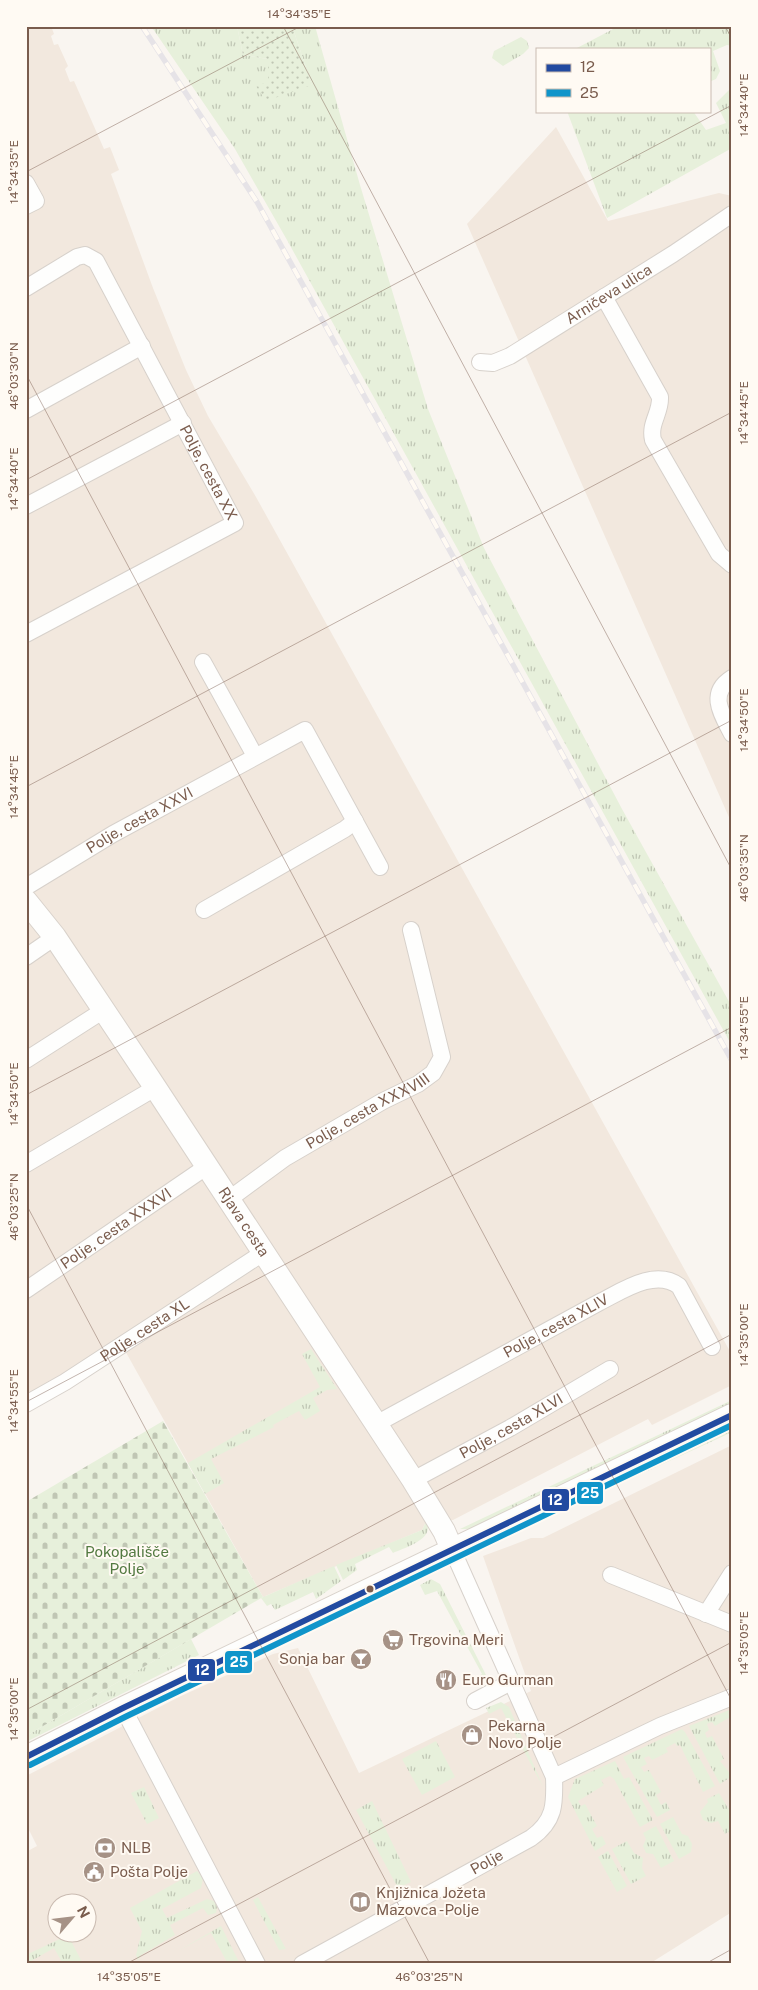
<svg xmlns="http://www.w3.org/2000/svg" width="758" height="1990" viewBox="0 0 758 1990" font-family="'Public Sans',sans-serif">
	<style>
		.residential { fill: #f2e8de; fill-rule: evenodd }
		.grass { fill: url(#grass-tufts) }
		.cemetery { fill: url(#cemetery-stones) }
		.garden { fill: url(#garden-dots) }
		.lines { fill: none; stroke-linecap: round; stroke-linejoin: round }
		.street-casing { stroke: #d7d1cb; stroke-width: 18 }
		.secondary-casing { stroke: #d9d2cb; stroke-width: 24 }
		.street { stroke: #fefefd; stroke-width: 16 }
		.secondary { stroke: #fefefd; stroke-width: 22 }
		.rail-casing { stroke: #e6e3e7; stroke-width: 5.5 }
		.rail { stroke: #fffaf3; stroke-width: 4; stroke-dasharray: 11; stroke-linecap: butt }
		.bus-1-casing { stroke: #fffaf3; stroke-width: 10 }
		.bus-2-casing { stroke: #fffaf3; stroke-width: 10 }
		.bus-1 { stroke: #224aa0; stroke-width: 6 }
		.bus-2 { stroke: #1095ca; stroke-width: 6 }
		.ticks { fill: none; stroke: #7a5c4d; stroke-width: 1; stroke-opacity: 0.45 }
		.bus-dot { fill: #7a5c4d; stroke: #fffaf3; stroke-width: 2 }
		.labels { text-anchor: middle; stroke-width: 4; stroke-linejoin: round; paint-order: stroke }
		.street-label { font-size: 15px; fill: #7a5c4d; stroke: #fffaf3 }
		.park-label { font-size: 15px; fill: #537a41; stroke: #fffaf3 }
		.poi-label { font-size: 15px; fill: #7a5c4d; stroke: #fffaf3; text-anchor: start }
		.line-badge { stroke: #fffaf3; stroke-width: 2 }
		.badge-label { font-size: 14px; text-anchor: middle; font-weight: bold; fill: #fff }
		.neatline { fill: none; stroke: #7a5c4d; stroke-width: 2 }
		.ticks-label { font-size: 12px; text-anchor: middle; fill: #7a5c4d }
	</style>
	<defs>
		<pattern id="grass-tufts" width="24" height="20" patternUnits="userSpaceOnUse" patternTransform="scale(1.25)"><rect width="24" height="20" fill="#e7f0db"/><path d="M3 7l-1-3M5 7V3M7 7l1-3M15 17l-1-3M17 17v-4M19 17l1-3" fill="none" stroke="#c0c6b4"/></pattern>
		<pattern id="cemetery-stones" width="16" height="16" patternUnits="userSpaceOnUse" patternTransform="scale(1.25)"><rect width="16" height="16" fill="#e7f0db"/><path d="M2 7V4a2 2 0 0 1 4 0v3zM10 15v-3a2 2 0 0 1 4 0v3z" fill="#c0c6b4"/></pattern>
		<pattern id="garden-dots" width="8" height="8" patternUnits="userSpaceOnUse" patternTransform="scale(1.25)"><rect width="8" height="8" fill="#e7f0db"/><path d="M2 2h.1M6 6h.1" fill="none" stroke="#c0c6b4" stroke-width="1.8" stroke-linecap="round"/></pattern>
	</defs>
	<rect width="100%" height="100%" fill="#f9f5f0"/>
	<!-- residential -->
	<g class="residential">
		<polygon points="26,26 51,26 54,34 51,36 54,45 58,44 68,66 65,69 70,82 74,81 104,149 110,147 119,170 111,174 153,288 186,370 208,416 256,497 732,1355 732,1385 652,1425 648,1419 453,1520 426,1522 422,1530 263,1597 119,1340 26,1397"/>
		<polygon points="556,127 608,221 719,193 732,196 732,824 467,224"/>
		<path d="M 732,1445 L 732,1912 L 649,1964 L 26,1964 L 26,1852 L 37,1846 L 26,1824 L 26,1776 L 179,1697 L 273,1654 L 298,1648 L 359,1773 L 531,1691 L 483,1556 L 531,1538 L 543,1538 ZM 58,1902 L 88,1902 L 88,1932 L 58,1932 Z"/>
	</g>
	<!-- grass -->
	<g class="grass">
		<polygon points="151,26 237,26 243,55 268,59 268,82 312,85 292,26 315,26 360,185 428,409 484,548 622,809 732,1007 732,1046 287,240 235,149"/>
		<polygon points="619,26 732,26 732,46 727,45 713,51 720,71 716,79 709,82 709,49 575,49"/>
		<polygon points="521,37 527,41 529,48 523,54 503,66 492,58 494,51"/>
		<polygon points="729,90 732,92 732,148 607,218 567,111 693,111 706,130 726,123 716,103"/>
		<polygon points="311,1349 337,1389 327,1390 313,1398 320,1411 305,1420 299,1411 273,1425 274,1427 211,1459 224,1483 205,1494 188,1463 320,1387 302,1354"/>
		<polygon points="732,1400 732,1405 469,1529 460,1529"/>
		<polygon points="732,1426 732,1431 728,1434 474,1551"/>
		<path d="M 426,1522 C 436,1539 404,1548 393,1553 L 389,1547 L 355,1564 L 357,1570 L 343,1580 L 336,1565 L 422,1530 Z"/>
		<polygon points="334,1566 341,1581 316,1599 313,1592 275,1610 271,1604 267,1606 261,1598"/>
		<polygon points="431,1579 440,1584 486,1675 482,1682 474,1685 470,1681 482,1674 437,1591 425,1595 420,1585"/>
		<polygon points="191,1639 199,1655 26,1742 26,1736"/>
		<polygon points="501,1702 509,1707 543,1787 501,1708 489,1714 486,1708"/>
		<polygon points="732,1709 728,1713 730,1717 715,1726 712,1722 707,1724 709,1730 705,1733 707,1738 712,1736 724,1759 720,1761 732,1776 720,1784 689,1726"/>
		<polygon points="682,1729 685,1732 715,1786 703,1792 680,1745 677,1746 675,1743 666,1748 668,1752 652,1760 649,1756 644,1758 647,1764 641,1767 644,1772 649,1770 661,1792 656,1795 661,1805 666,1802 670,1810 657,1817 623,1757"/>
		<polygon points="436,1741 455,1777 422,1795 402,1759"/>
		<polygon points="615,1761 624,1779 629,1777 653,1820 640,1827 614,1779 610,1776 601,1780 604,1785 578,1801 581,1806 585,1804 597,1826 592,1829 597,1838 602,1836 606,1844 595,1851 568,1797 575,1779"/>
		<polygon points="144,1787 159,1818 147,1824 131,1793"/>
		<polygon points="719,1793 732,1815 732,1830 725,1834 718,1821 711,1823 703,1820 700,1812 708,1802 707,1799"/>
		<polygon points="372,1801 411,1882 398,1888 356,1810"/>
		<polygon points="673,1817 682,1834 688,1836 692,1844 691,1852 679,1859 660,1824"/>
		<polygon points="656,1826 674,1861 661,1868 653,1854 646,1853 643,1846 646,1839 643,1833"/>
		<polygon points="627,1841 634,1853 643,1858 642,1868 646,1876 631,1884 612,1849"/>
		<polygon points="608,1851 627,1886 617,1892 598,1857"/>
		<polygon points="197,1871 203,1878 201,1888 162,1909 167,1918 207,1899 214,1901 217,1907 216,1913 208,1915 203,1908 170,1925 175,1935 141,1955 138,1960 136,1955 142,1931 130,1908"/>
		<polygon points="258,1897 286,1949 279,1950 253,1900"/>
		<polygon points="221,1926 240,1964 228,1964 211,1933 178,1951"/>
		<polygon points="68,1935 83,1964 63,1964 54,1948 26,1964 26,1955"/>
	</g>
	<!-- cemetery -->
	<polygon class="cemetery" points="163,1421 263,1597 26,1736 26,1502"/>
	<!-- garden -->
	<polygon class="garden" points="237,26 292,26 312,85 266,101 256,86 268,82 268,59 243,55"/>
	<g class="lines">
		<!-- street casing -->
		<g class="street-casing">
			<g id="street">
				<polyline points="26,183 36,201 26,206"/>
				<path id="s1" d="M 26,288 L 77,257 L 85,255 L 96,261 L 235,523 L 26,634"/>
				<path d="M 604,297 L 660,397 C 661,413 649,423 653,440 L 719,554 L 732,565"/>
				<path id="s2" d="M 480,362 L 493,363 L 510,356 L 673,254 L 732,214"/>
				<polyline points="26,410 142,346"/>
				<polyline points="26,506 183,423"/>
				<polyline points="203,662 255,756"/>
				<path d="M 732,678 C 708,693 721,713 732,734"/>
				<path id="s3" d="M 26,887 L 113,834 L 305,730 L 380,867"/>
				<polyline points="204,910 345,829 355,821"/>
				<polyline points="26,957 55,937"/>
				<polyline points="26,1060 104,1010"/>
				<polyline points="26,1164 155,1088"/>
				<path id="s4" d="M 228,1200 L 285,1158 L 383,1101 L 418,1084 L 433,1073 L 442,1057 L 411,930"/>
				<path id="s5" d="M 26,1290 L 206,1167"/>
				<path id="s6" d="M 26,1404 L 65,1382 L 263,1253"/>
				<path id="s7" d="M 376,1424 L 600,1302 C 622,1291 655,1268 679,1286 L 712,1347"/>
				<path id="s8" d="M 413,1480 L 510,1428 L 610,1369"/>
				<polyline points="611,1575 732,1624"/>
				<polyline points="706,1614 732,1573"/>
				<polyline points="475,1701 511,1682"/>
				<polyline points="123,1708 257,1964"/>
				<polyline points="554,1777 660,1726 732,1697"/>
				<path id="s9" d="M 302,1964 L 531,1838 C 555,1821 555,1804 554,1777 L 452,1549"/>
			</g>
		</g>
		<!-- secondary casing -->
		<g class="secondary-casing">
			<g id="secondary">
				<path id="s10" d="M 26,901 L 55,937 L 149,1078 L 413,1480 L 444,1531 L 452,1549"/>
				<polyline points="26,1757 123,1708 732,1415"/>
			</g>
		</g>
		<!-- street -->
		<use href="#street" class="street"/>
		<!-- secondary -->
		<use href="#secondary" class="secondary"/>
		<!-- rail casing -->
		<g class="rail-casing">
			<polyline id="rail" points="142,26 257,202 732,1061"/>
		</g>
		<!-- rail -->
		<use href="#rail" class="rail"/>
		<!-- bus-1 casing -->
		<g class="bus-1-casing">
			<polyline id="bus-1" points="26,1757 123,1708 732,1415"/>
		</g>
		<!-- bus-2 casing -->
		<g class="bus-2-casing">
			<polyline id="bus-2" points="30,1765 127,1716 732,1425"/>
		</g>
		<!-- bus-1 -->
		<use href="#bus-1" class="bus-1"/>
		<!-- bus-2 -->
		<use href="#bus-2" class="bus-2"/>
	</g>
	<!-- ticks -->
	<path class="ticks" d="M 283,26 L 732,870M 725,26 L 732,39M 26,172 L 301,26M 26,374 L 732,1701M 26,480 L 732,105M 26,787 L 732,412M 26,1095 L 732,720M 26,1204 L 430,1964M 26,1402 L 732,1027M 26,1710 L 732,1334M 126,1964 L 732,1642M 705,1964 L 732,1949"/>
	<!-- icons -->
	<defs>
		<g id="supermarket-disc" transform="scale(1.125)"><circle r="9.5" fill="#a69286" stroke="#fffaf3"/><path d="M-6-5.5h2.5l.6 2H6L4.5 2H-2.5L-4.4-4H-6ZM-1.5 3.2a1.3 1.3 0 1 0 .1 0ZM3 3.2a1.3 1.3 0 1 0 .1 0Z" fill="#fff"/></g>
		<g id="bar-disc" transform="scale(1.125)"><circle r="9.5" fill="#a69286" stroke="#fffaf3"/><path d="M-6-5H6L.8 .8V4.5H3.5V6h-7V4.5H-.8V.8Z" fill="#fff"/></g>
		<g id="restaurant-disc" transform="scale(1.125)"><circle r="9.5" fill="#a69286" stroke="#fffaf3"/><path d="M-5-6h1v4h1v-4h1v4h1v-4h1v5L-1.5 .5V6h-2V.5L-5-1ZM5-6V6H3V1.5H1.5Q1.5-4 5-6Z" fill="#fff"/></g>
		<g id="shop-disc" transform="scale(1.125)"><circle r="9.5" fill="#a69286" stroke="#fffaf3"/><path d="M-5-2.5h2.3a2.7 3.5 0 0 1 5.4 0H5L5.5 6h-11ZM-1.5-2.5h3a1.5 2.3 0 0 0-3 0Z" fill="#fff"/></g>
		<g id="bank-disc" transform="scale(1.125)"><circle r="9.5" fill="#a69286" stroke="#fffaf3"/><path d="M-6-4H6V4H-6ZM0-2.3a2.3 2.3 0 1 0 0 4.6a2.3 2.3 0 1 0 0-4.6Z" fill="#fff"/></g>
		<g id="civic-disc" transform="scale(1.125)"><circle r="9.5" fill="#a69286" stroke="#fffaf3"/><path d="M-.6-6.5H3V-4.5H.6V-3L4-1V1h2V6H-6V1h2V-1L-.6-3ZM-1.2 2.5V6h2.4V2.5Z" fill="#fff"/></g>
		<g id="library-disc" transform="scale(1.125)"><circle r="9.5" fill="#a69286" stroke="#fffaf3"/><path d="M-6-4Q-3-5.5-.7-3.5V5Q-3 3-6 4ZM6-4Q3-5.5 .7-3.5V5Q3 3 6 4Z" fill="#fff"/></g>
	</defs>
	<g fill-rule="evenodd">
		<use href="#supermarket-disc" x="393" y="1640"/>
		<use href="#bar-disc" x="361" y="1659"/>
		<use href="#restaurant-disc" x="446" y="1680"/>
		<use href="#shop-disc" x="472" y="1735"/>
		<use href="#bank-disc" x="105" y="1848"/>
		<use href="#civic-disc" x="94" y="1872"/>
		<use href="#library-disc" x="360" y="1902"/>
	</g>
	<!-- markers -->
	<circle class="bus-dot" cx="370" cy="1589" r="4.5"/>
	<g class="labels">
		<!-- street labels -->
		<g class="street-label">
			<text dy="5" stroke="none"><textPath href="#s2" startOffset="148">Arničeva ulica</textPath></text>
			<text dy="5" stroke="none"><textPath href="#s1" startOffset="320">Polje, cesta XX</textPath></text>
			<text dy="5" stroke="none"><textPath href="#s3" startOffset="132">Polje, cesta XXVI</textPath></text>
			<text dy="5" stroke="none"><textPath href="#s4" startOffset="166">Polje, cesta XXXVIII</textPath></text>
			<text dy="5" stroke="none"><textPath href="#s10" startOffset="388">Rjava cesta</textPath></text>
			<text dy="5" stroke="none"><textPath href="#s5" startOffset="109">Polje, cesta XXXVI</textPath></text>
			<text dy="5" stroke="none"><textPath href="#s7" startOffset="205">Polje, cesta XLIV</textPath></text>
			<text dy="5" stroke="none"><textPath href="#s6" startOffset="140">Polje, cesta XL</textPath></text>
			<text dy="5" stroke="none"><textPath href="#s8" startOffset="112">Polje, cesta XLVI</textPath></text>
			<text dy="5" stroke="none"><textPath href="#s9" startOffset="211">Polje</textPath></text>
		</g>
		<!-- park labels -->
		<g class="park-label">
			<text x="127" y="1557">Pokopališče<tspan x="127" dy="17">Polje</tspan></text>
		</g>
		<!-- poi labels -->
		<g class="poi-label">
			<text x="409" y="1645">Trgovina Meri</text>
			<text x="345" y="1664" text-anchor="end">Sonja bar</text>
			<text x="462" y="1685">Euro Gurman</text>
			<text x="488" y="1731">Pekarna<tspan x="488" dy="17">Novo Polje</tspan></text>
			<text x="121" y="1853">NLB</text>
			<text x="110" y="1877">Pošta Polje</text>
			<text x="376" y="1898">Knjižnica Jožeta<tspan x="376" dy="17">Mazovca -Polje</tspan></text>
		</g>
	</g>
	<g class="line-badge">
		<rect x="576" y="1481" width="28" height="24" rx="5" fill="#1095ca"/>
		<rect x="541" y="1488" width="29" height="24" rx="5" fill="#224aa0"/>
		<rect x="224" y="1650" width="29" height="24" rx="5" fill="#1095ca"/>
		<rect x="187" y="1658" width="29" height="24" rx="5" fill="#224aa0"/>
	</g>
	<g class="badge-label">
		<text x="590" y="1498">25</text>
		<text x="555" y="1505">12</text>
		<text x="239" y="1667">25</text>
		<text x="202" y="1675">12</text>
	</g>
	<!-- border -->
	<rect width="758" height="1990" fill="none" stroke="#fffaf3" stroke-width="55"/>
	<!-- legend -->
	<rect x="536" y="48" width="175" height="65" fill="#fffaf3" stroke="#cabbb1"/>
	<rect x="546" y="64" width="25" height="8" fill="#224aa0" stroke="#cabbb1"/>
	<text x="580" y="72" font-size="15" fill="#7a5c4d">12</text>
	<rect x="546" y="89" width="25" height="8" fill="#1095ca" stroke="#cabbb1"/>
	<text x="580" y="98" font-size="15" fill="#7a5c4d">25</text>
	<!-- north arrow -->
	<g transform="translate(72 1918) rotate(62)"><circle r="24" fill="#fffaf3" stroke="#cabbb1"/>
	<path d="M0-4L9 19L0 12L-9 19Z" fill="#a69286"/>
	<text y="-8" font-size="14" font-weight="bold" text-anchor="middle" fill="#7a5c4d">N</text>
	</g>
	<rect x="28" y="28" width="702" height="1934" class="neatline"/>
	<g class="ticks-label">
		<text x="299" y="18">14°34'35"E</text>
		<text transform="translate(744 105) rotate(-90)" y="4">14°34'40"E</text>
		<text transform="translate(14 172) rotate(-90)" y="4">14°34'35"E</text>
		<text transform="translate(14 376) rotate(-90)" y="4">46°03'30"N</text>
		<text transform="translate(744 413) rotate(-90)" y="4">14°34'45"E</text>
		<text transform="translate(14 479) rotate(-90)" y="4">14°34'40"E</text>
		<text transform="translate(744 720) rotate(-90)" y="4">14°34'50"E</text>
		<text transform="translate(14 787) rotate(-90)" y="4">14°34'45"E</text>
		<text transform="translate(744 868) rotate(-90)" y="4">46°03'35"N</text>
		<text transform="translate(744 1028) rotate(-90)" y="4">14°34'55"E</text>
		<text transform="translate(14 1094) rotate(-90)" y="4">14°34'50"E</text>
		<text transform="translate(14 1207) rotate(-90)" y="4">46°03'25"N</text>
		<text transform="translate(744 1335) rotate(-90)" y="4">14°35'00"E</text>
		<text transform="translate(14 1401) rotate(-90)" y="4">14°34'55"E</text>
		<text transform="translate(744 1643) rotate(-90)" y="4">14°35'05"E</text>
		<text transform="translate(14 1709) rotate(-90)" y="4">14°35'00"E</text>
		<text x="129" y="1981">14°35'05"E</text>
		<text x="429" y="1981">46°03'25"N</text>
	</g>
</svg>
